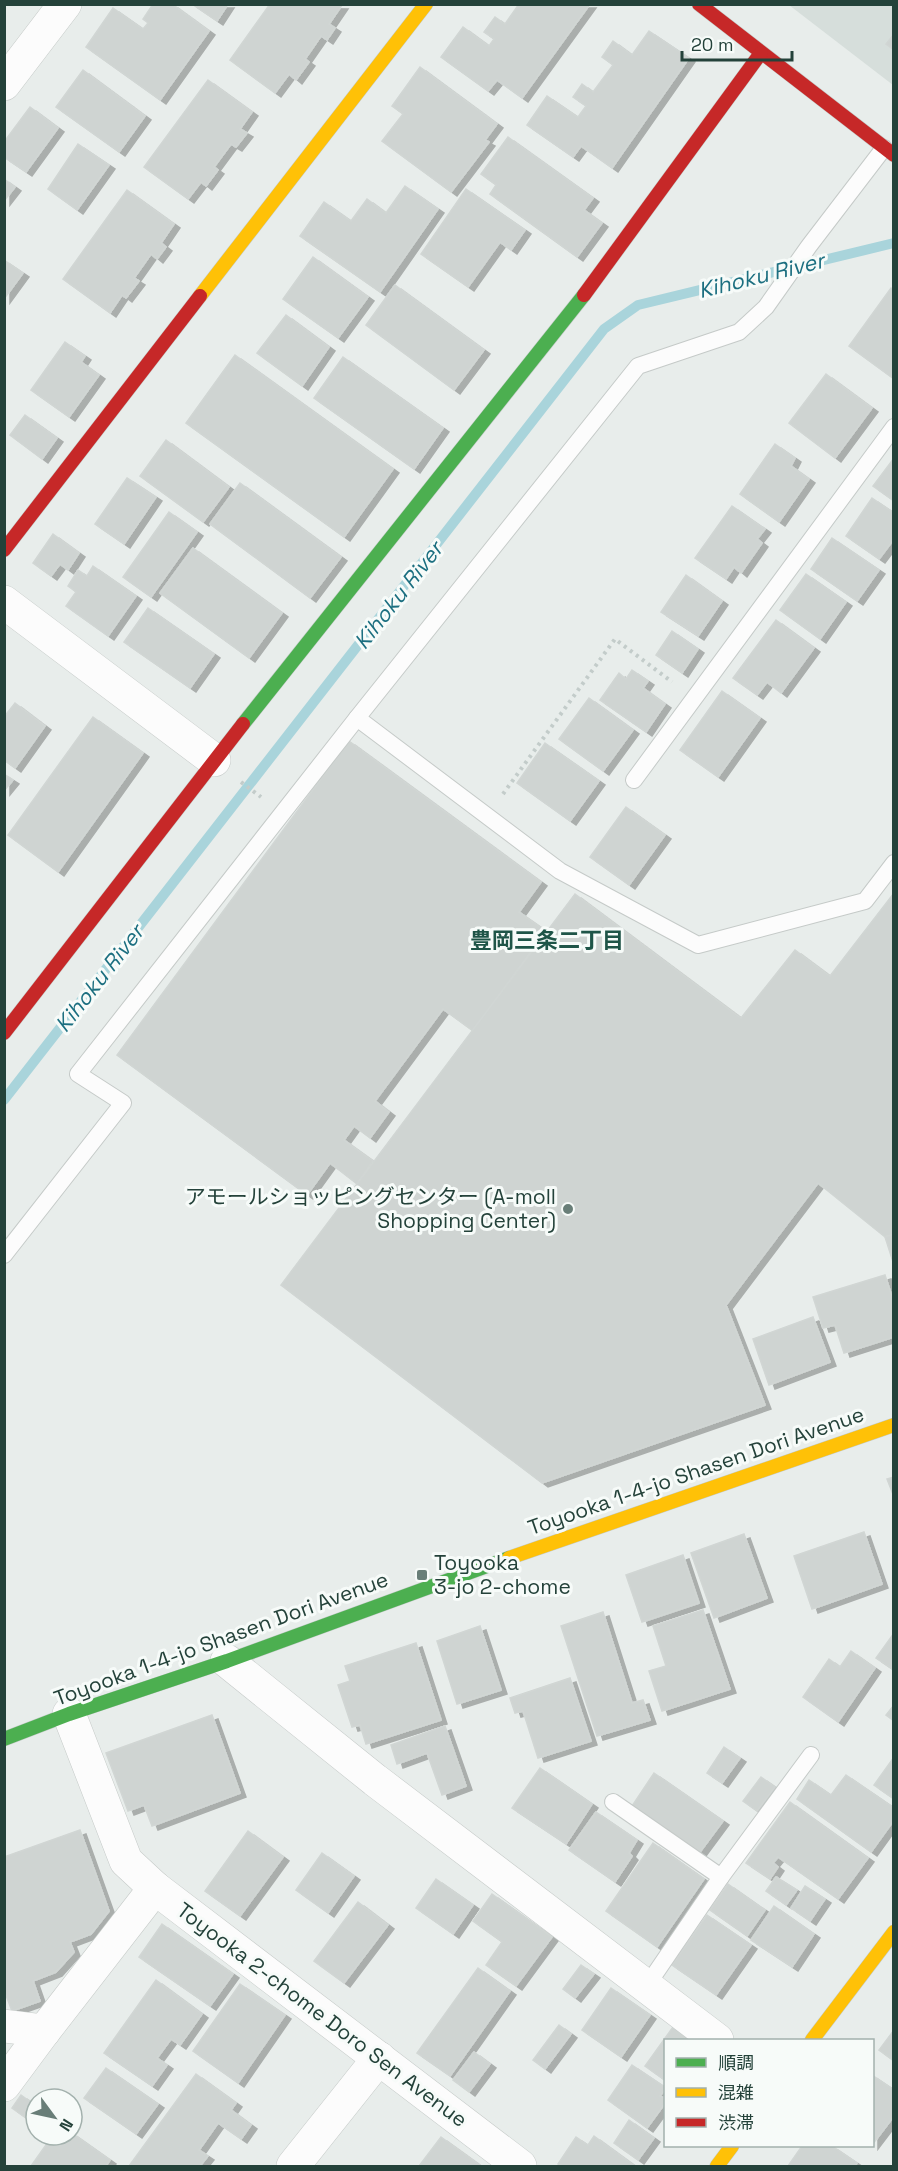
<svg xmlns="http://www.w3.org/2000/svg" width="898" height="2171" viewBox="0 0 898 2171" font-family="'Space Grotesk','Noto Sans JP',sans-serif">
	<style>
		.built { fill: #d6dedb }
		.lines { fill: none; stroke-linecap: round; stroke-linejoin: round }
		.stream { stroke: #a9d4db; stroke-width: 10 }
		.building { fill: #cfd4d2; stroke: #d1d6d4; stroke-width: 1.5; filter: url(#shadow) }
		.lane-casing { stroke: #c5cac8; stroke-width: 18 }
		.street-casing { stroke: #c5cac8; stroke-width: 34 }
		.fast-casing { stroke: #c3cbc8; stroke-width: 15 }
		.slow-casing { stroke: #c3cbc8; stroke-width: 15 }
		.jam-casing { stroke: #c3cbc8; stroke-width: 15 }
		.path { stroke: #c3ccca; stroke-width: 4; stroke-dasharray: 3 4.5; stroke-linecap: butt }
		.lane { stroke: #fcfcfc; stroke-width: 16 }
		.street { stroke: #fcfcfc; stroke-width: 33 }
		.fast { stroke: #4caf50; stroke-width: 14 }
		.slow { stroke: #ffc107; stroke-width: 14 }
		.jam { stroke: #c62828; stroke-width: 14 }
		.poi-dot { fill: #697e78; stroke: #f7fbf9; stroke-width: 2 }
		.labels { text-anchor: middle; stroke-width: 6; stroke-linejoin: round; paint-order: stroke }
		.poi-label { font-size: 21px; fill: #24423a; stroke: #f7fbf9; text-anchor: end }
		.street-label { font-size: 21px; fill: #24423a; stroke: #f7fbf9 }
		.water-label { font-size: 22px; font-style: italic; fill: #1c6f80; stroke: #f7fbf9 }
		.neighbourhood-label { font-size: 22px; font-weight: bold; fill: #1f5548; stroke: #f7fbf9 }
	</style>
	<defs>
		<filter id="shadow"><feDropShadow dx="6" dy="4" stdDeviation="0" flood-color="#0004"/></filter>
	</defs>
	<rect width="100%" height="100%" fill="#e8edeb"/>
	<!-- built -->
	<polygon class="built" points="789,5 893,5 893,85"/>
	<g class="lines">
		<!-- stream -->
		<polyline class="stream" points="4,1100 604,329 638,305 894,243"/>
	</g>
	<!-- building -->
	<g class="building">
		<polygon points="153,4 172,4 209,31 160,100 86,47 113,8 143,29 148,23 143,19"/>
		<polygon points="192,4 228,4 217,21"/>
		<polygon points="270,4 342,5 329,24 335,28 327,40 321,36 305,59 309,62 296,80 289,74 275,93 230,60"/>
		<polygon points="519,4 590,4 522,98 497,80 488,91 441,57 463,27 489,46 494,39 484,32 495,17 505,24"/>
		<polygon points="649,31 689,58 612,168 581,146 573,157 527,125 547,96 578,117 586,106 573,97 582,84 593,92 613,65 602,57 613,41 632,55"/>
		<polygon points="894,34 894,50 886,44"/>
		<polygon points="420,67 497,124 485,140 489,142 451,192 382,141 403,114 392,106"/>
		<polygon points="83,70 145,116 119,152 56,107"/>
		<polygon points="208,80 252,112 240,129 247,133 236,147 231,144 214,167 218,170 206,186 201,182 188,199 144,167"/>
		<polygon points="30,107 58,128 26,172 4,157 4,142"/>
		<polygon points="508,137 593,198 584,210 602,223 577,257 490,194 496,185 481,174"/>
		<polygon points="78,144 109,165 77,210 48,189"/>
		<polygon points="4,179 15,187 4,201"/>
		<polygon points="405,186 438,209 380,292 300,236 324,202 351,221 367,199 386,213"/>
		<polygon points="466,189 525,230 511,250 500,242 468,287 421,254"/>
		<polygon points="127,190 174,224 161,243 166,247 157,259 151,254 134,278 139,281 126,298 122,295 110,313 63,279"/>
		<polygon points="313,257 368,297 338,338 283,299"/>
		<polygon points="4,260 23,273 4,299"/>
		<polygon points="395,285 484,350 454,390 366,325"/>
		<polygon points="891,288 894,290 894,379 849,346"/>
		<polygon points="286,315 329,347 302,386 257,353"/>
		<polygon points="65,342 85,356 81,362 99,375 69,417 31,390"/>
		<polygon points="235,355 393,469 344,537 186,423"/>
		<polygon points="343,357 443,428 414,469 314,398"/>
		<polygon points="826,374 872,408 835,458 789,423"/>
		<polygon points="25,415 57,438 42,459 10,435"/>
		<polygon points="166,440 229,487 203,522 140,476"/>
		<polygon points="775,444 795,458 791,466 809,479 779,522 740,494"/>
		<polygon points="894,458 894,501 873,486"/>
		<polygon points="127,478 156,497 124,544 95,524"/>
		<polygon points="240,483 341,557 310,598 210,524"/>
		<polygon points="872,498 894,513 894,539 879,559 846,536"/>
		<polygon points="732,506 765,529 757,539 762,543 741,573 734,567 726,579 695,558"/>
		<polygon points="169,512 197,532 151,597 123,577"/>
		<polygon points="53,534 79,553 68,570 60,564 51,576 33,563"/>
		<polygon points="832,538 879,570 857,601 811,569"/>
		<polygon points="193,548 282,613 249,658 160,593"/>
		<polygon points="93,566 136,596 108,636 66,606 76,592 68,586 78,570 87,576"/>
		<polygon points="806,574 846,602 820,639 780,610"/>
		<polygon points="686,575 722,601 698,636 661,612"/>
		<polygon points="148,608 214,654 190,688 124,642"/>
		<polygon points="776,620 814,648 781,693 767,682 757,695 733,678"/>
		<polygon points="672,631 698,649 682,673 656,655"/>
		<polygon points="632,670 648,681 643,688 665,704 646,732 600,700 619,673 626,679"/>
		<polygon points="722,691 760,718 718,777 680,750"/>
		<polygon points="589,698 633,730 603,771 559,739"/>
		<polygon points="15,703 45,726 15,768 4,760 4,717"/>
		<polygon points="93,717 143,753 58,872 8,835"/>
		<polygon points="349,741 541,882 519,912 546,931 473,1031 443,1009 375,1101 389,1112 370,1138 354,1126 344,1140 373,1161 357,1184 330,1163 307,1195 117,1055"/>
		<polygon points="545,743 599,781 570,821 517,783"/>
		<polygon points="4,774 13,780 4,791"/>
		<polygon points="626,807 665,835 629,885 590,857"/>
		<polygon points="894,893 894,1234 885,1237 818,1183 726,1305 765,1405 542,1483 281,1285 575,894 741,1018 795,950 830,976"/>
		<polygon points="894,1234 894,1265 885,1237"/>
		<polygon points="885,1275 894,1303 894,1337 844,1353 835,1325 823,1328 813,1297"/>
		<polygon points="813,1317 830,1362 769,1385 753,1339"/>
		<polygon points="894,1477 894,1497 887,1479"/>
		<polygon points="864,1532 882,1584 812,1609 794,1556"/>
		<polygon points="744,1534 767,1598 714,1618 691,1553"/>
		<polygon points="683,1555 699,1603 642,1622 626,1575"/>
		<polygon points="703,1610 730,1689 662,1711 649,1671 666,1666 653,1626"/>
		<polygon points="603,1612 632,1703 643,1700 650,1720 597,1736 561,1626"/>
		<polygon points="480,1626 501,1690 457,1704 437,1641"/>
		<polygon points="894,1633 894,1668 892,1669 876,1658"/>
		<polygon points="416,1643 441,1720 366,1744 360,1725 352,1727 338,1685 350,1681 345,1666"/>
		<polygon points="851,1651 875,1668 838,1722 803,1697 829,1659 840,1667"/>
		<polygon points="570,1678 591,1741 538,1758 523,1711 515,1713 510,1698"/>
		<polygon points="894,1705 894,1721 886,1715"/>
		<polygon points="212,1715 240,1793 152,1826 144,1805 128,1811 106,1753"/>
		<polygon points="445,1726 466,1786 442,1795 427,1753 397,1764 391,1745"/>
		<polygon points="724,1747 740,1758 722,1783 707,1773"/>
		<polygon points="894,1757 894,1799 874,1785"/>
		<polygon points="540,1768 592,1804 566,1844 512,1808"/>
		<polygon points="654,1773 723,1821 700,1852 632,1806"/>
		<polygon points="846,1775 894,1808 894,1820 871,1852 797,1799 809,1780 831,1795"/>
		<polygon points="761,1777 775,1787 757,1811 743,1801"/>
		<polygon points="790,1802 868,1858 838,1899 778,1857 773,1863 778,1867 770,1879 746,1863"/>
		<polygon points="596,1812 637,1840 629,1853 632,1856 615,1882 569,1850"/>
		<polygon points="80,1830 109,1911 91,1934 70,1942 74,1952 56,1972 33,1981 40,2001 12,2011 4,1990 4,1857"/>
		<polygon points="248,1831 283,1857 240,1916 205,1891"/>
		<polygon points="653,1843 704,1879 657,1947 606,1911"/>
		<polygon points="322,1853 354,1876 328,1913 296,1890"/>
		<polygon points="776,1877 797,1890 786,1905 766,1891"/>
		<polygon points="436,1879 473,1905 453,1934 416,1908"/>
		<polygon points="728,1884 765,1910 747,1936 710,1910"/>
		<polygon points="805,1886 825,1899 810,1921 791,1908"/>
		<polygon points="492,1894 552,1937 516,1986 486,1965 502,1942 473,1921"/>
		<polygon points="358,1902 388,1925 344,1983 314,1961"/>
		<polygon points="774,1906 814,1934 792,1967 751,1940"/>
		<polygon points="707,1915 751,1945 716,1995 672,1965"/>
		<polygon points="162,1924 233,1974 210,2006 139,1957"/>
		<polygon points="581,1965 594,1974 575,1998 563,1989"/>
		<polygon points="478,1968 510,1991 450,2076 417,2053"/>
		<polygon points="156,1980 202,2014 180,2045 171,2039 157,2058 167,2065 152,2086 104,2053"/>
		<polygon points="240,1984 285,2015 238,2083 193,2051"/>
		<polygon points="611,1988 650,2015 621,2057 582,2030"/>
		<polygon points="559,2025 571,2034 545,2069 533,2060"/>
		<polygon points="673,2027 693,2040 666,2040 666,2081 645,2066"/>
		<polygon points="894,2030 894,2061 879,2050"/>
		<polygon points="474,2052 490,2064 469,2092 453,2080"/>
		<polygon points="632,2065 666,2088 660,2096 666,2099 666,2102 647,2128 608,2100"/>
		<polygon points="106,2068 158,2104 136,2134 84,2098"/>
		<polygon points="196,2074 236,2103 231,2110 251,2125 241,2139 218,2123 199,2150 208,2156 200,2166 129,2166"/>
		<polygon points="872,2075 894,2090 894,2116 872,2145"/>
		<polygon points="21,2095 36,2106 36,2125 12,2108"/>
		<polygon points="629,2120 654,2138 638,2160 614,2143"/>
		<polygon points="72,2133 110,2160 106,2166 31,2166 53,2135 72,2135"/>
		<polygon points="594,2136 635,2166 562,2166 558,2164 576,2137 588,2145"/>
		<polygon points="441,2137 481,2166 419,2166"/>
		<polygon points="802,2146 832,2146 857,2163 855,2166 788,2166"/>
	</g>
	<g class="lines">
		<!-- lane casing -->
		<g class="lane-casing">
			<g id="lane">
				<polyline points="357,718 560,871 698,945 865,901 894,863"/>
				<polyline points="634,780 894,427"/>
				<polyline points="4,1255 123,1103 78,1074 357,718 638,366 739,332 766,307 809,246 884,148"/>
				<polyline points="613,1802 721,1877"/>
				<polyline points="646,1987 721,1877 811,1755"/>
			</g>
		</g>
		<!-- street casing -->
		<g class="street-casing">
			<g id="street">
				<polyline points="4,84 65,4"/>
				<polyline points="4,602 214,760"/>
				<polyline points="227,1661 375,1780 717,2040"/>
				<polyline points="69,1714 126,1861 155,1888 520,2166"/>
				<polyline points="4,2026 44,2031"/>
				<polyline points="4,2085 44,2031 155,1888"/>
				<polyline points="293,2166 379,2058"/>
			</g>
		</g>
		<!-- fast casing -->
		<g class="fast-casing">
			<g id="fast">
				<polyline points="243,724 584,295"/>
				<polyline points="4,1739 69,1714 227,1661 509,1558"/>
			</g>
		</g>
		<!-- slow casing -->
		<g class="slow-casing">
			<g id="slow">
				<polyline points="200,296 426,4"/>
				<polyline points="509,1558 894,1425"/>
				<polyline points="812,2040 894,1932"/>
				<polyline points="717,2166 732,2146"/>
			</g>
		</g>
		<!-- jam casing -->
		<g class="jam-casing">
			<g id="jam">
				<polyline points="699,4 894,155"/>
				<polyline points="584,295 761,53"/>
				<polyline points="4,550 200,296"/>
				<polyline points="4,1033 243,724"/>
			</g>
		</g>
		<!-- path -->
		<g class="path">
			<polyline points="241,782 261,797"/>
			<polyline points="503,794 615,639 672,682"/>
		</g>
		<!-- lane -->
		<use href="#lane" class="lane"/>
		<!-- street -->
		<use href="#street" class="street"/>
		<!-- fast -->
		<use href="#fast" class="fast"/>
		<!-- slow -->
		<use href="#slow" class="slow"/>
		<!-- jam -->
		<use href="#jam" class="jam"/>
	</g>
	<!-- markers -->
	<g class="poi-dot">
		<circle cx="568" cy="1209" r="6"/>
		<rect x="416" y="1569" width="12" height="12" rx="3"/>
	</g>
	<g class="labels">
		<!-- poi labels -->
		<g class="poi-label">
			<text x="556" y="1204">アモールショッピングセンター (A-moll<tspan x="556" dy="24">Shopping Center)</tspan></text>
			<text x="434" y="1570" text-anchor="start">Toyooka<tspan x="434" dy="24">3-jo 2-chome</tspan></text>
		</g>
		<!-- street labels -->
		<g class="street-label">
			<text transform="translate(696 1471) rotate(-19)" y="7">Toyooka 1-4-jo Shasen Dori Avenue</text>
			<text transform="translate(221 1639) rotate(-20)" y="7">Toyooka 1-4-jo Shasen Dori Avenue</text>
			<text transform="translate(322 2015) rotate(37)" y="7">Toyooka 2-chome Doro Sen Avenue</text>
		</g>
		<!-- water labels -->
		<g class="water-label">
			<text transform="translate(761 275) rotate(-14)" y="8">Kihoku River</text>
			<text transform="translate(398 595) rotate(-52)" y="8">Kihoku River</text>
			<text transform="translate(99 978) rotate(-52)" y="8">Kihoku River</text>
		</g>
		<!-- neighbourhood labels -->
		<g class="neighbourhood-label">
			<text x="547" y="948">豊岡三条二丁目</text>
		</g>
	</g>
	<!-- border -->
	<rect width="898" height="2171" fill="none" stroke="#24423a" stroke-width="12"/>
	<!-- legend -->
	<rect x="664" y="2039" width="210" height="108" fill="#f7fbf9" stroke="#a3b1ad" stroke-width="1.5"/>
	<rect x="676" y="2058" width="30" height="9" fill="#4caf50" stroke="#a3b1ad" stroke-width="1.5"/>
	<text x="718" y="2069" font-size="18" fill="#24423a">順調</text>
	<rect x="676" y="2088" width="30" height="9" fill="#ffc107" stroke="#a3b1ad" stroke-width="1.5"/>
	<text x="718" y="2099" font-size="18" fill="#24423a">混雑</text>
	<rect x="676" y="2118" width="30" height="9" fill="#c62828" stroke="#a3b1ad" stroke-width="1.5"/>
	<text x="718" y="2129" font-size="18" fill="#24423a">渋滞</text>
	<!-- north arrow -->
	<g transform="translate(54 2117) rotate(123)"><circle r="28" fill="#f7fbf9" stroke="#a3b1ad" stroke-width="1.5"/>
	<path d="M0-4.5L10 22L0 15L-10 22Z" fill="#697e78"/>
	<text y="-9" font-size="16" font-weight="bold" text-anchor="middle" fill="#24423a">N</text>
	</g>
	<!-- scale -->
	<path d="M682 51v9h110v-9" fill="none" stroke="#24423a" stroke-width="3"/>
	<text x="691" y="51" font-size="18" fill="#24423a" stroke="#f7fbf9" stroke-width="4.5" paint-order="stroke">20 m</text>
</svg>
